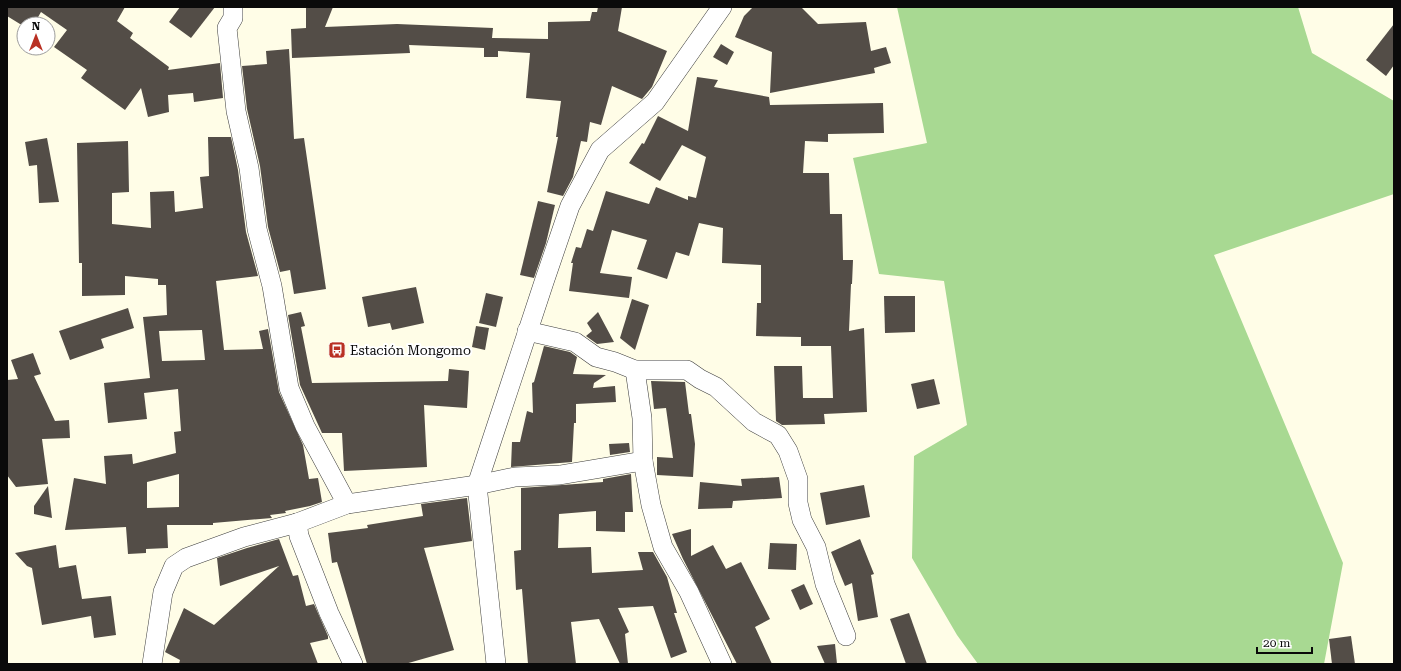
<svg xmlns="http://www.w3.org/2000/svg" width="1401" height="671" viewBox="0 0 1401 671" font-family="'Roboto Serif',serif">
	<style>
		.forest { fill: #a8d992 }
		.building { fill: #534d47; fill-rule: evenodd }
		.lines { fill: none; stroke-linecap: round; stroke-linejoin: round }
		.minor-casing { stroke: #3d3d3d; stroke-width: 20 }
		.minor { stroke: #fff; stroke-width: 19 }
		.labels { text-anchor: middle; stroke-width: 4; stroke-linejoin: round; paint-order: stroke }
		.poi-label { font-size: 13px; fill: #0a0a0a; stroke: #fff; text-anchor: start }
	</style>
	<rect width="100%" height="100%" fill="#fffde7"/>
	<!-- forest -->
	<polygon class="forest" points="897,7 1298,7 1312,53 1394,101 1394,194 1214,255 1343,563 1324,664 978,664 957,635 912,558 914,456 967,425 944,281 879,274 853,158 927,143"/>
	<!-- building -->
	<g class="building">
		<polygon points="7,7 125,7 117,21 133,33 130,38 169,67 168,70 220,63 223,98 194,102 193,93 168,95 169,112 148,117 141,88 125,110 81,78 87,70 54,47 67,30 41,12 34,24 20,24 7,16"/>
		<polygon points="180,7 215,7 191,38 169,22"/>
		<polygon points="306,7 333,7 325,27 397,24 493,28 492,38 548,39 548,22 590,21 592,12 597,12 598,7 622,7 618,31 667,51 652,87 642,99 612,86 601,125 590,122 587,142 581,141 573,177 563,196 547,192 558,137 556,137 561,101 526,98 530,53 498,51 498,57 484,57 484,48 409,45 410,53 292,58 291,29 306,28"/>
		<polygon points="753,7 801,7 818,24 866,22 871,51 886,47 891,63 874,68 875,73 770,93 772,52 735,37 744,16"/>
		<polygon points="1394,24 1394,65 1386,76 1366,60"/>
		<polygon points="721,44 734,52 727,65 713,57"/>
		<polygon points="289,49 294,139 304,138 326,289 294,294 290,270 280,272 268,227 260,166 247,109 242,66 267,64 266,51"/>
		<polygon points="697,77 718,80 714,87 769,97 770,105 883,103 884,133 828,134 828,142 805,141 803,173 829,173 830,214 842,214 843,260 853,260 852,284 851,284 849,331 864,328 867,412 824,414 825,424 782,425 776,421 774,366 802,366 803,398 833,398 831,346 801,346 801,337 756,336 757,303 761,303 761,265 722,263 723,228 699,223 689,256 676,252 667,279 637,269 647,240 612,230 600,273 632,277 629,298 569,291 573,263 571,263 576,247 581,248 587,229 593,231 606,191 649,204 656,187 688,200 688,196 696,198 706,157 682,145 660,181 629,163 642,143 644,144 658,116 688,131"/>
		<path d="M 208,137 L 231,137 L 238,170 L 246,232 L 258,276 L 216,281 L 224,350 L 263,349 L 259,331 L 268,329 L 279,392 L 303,445 L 309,479 L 318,478 L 322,502 L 310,506 L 285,511 L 286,513 L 270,515 L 272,518 L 213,523 L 213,525 L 167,525 L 168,548 L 146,549 L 146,553 L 128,554 L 126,527 L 65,530 L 74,478 L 106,484 L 104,456 L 132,454 L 133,464 L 176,453 L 174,432 L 181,431 L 178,389 L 144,393 L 147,419 L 108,423 L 104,383 L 150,378 L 143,317 L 167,315 L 166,285 L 158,285 L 158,279 L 125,276 L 125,295 L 82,296 L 82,263 L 79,263 L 77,143 L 128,141 L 129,192 L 112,193 L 112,224 L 151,228 L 150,192 L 174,191 L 175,212 L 203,208 L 200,177 L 209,176 ZM 202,330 L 205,360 L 162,361 L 159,331 ZM 179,474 L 179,507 L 147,508 L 147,482 Z"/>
		<polygon points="47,138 59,202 39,203 37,165 29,166 25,142"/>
		<polygon points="538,201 555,205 546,243 534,278 520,275"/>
		<polygon points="416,287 424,323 392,330 390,323 368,327 362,297"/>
		<polygon points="486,293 503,297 496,327 479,323"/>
		<polygon points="884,296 915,296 915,332 885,333"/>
		<polygon points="632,299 649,305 635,350 620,338"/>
		<polygon points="128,308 134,328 101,339 104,348 70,360 59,331"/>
		<polygon points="301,312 305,326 301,327 312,383 448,381 449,369 469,371 467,408 424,405 427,467 344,471 342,433 322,433 300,385 288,315"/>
		<polygon points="598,312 614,342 597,344 586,336 592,331 587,323"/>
		<polygon points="476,326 489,328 485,350 472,347"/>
		<polygon points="544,346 570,352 577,357 573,374 606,375 594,383 593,388 615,386 616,402 576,404 576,423 574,423 572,462 511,467 512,442 520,442 527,411 533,413 532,383 534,382"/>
		<polygon points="33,353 41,374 34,376 55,421 69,420 70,438 42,439 48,484 16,487 7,475 7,380 18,379 11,360"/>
		<polygon points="934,379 940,404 917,409 911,384"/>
		<polygon points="651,381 685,382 689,414 691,414 695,444 693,477 657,475 657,457 673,458 666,408 654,409"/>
		<polygon points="629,443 630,452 610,455 609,444"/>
		<polygon points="631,474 633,512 625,512 625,532 596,531 596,511 559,514 558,548 591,547 592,573 643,570 638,552 653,552 667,577 677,613 674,613 687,652 671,658 653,606 618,608 629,632 625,634 628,664 620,664 599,619 571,622 576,664 528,664 522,589 516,590 514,551 521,550 521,488 603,482 603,479"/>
		<polygon points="779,477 782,498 733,501 732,508 698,509 700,482 742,486 741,479"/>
		<polygon points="864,485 870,517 826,525 820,493"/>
		<polygon points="48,486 52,518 34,514 34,506"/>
		<polygon points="467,498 472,541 424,548 454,650 405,664 367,664 337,562 332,563 328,533 368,528 367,525 423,516 421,504"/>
		<polygon points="691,529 691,556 713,545 726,569 741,562 770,619 755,627 772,664 737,664 683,559 672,534"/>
		<polygon points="279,539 293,576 298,575 306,606 314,604 328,636 328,639 310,643 318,664 179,664 180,660 165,652 184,608 214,625 279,566 220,586 217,558 247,548"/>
		<polygon points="860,539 874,574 871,575 878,617 858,621 852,583 845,586 831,552"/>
		<polygon points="770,543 797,544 796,570 768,569"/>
		<polygon points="56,545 59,568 76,565 82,599 111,596 116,635 94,638 91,616 42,625 32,568 27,566 15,553"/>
		<polygon points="804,584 813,604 800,610 791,590"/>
		<polygon points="909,613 927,664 906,664 890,619"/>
		<polygon points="1351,636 1355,664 1332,664 1329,639"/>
		<polygon points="835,644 837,664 825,664 817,646"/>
	</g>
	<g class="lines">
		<!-- minor casing -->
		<g class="minor-casing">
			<g id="minor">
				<polyline points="233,7 233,18 227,28 236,111 249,168 257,229 272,286 289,388 305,426 347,504"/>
				<polyline points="527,331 575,342 596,357 615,362 635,370 687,370 700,379 716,387 754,422 778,435 788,451 798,479 798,503 802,520 816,547 825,584 846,636"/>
				<polyline points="635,370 642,418 643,461 651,505 663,547 689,592 722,664"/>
				<polyline points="297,523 299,536 329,613 353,664"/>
				<polyline points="152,664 163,592 174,566 186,558 244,537 297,523 347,504 477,485 515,477 560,475 643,461"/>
				<polyline points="496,664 477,485 544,282 570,206 600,150 655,102 722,7"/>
			</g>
		</g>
		<!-- minor -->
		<use href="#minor" class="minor"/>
	</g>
	<!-- icons -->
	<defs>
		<g id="bus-square" transform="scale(0.9)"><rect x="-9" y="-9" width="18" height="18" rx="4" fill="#b93023" stroke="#fff"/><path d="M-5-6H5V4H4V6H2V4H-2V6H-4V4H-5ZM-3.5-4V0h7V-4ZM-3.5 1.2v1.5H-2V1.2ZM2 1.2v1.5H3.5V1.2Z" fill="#fff"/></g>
	</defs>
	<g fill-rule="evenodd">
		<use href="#bus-square" x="337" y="350"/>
	</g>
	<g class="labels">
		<!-- poi labels -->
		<g class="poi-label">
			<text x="350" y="355">Estación Mongomo</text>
		</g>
	</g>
	<!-- border -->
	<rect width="1401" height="671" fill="none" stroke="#0a0a0a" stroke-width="16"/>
	<!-- north arrow -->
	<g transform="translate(36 36)"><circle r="19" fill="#ffffff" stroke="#9d9d9d"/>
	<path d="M0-3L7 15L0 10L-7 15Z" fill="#b93023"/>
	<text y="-6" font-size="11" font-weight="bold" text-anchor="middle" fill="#0a0a0a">N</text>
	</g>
	<!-- scale -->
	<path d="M1257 647v6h55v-6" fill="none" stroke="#0a0a0a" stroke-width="2"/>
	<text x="1263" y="647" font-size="12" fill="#0a0a0a" stroke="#ffffff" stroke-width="3" paint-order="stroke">20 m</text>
</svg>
